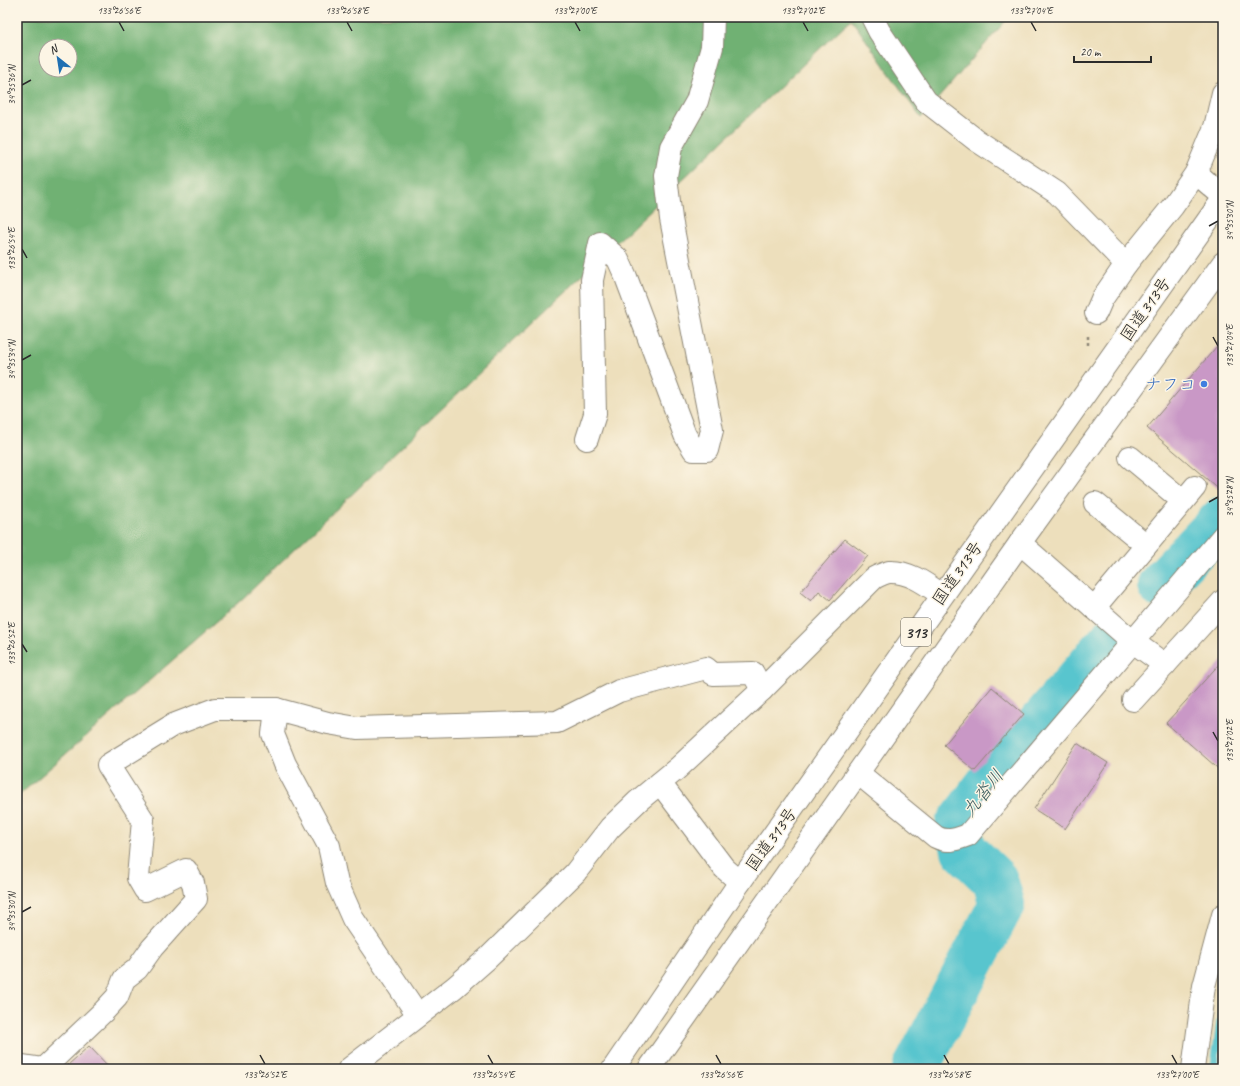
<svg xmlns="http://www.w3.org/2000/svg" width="1240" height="1086" viewBox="0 0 1240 1086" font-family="Caveat,'Klee One',sans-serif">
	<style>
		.forest { fill: #70b173; stroke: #4e6e4f; fill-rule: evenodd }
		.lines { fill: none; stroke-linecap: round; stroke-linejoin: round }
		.stream { stroke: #58c5ce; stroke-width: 8 }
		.river { stroke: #58c5ce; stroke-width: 46 }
		.building { fill: #c998c6 }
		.minor-casing { stroke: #8c8574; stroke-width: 24 }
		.highway-casing { stroke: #8c8574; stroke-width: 24 }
		.path { stroke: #8c8574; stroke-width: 2.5; stroke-dasharray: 3 3; stroke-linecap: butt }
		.minor { stroke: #fff; stroke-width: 22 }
		.highway { stroke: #fff; stroke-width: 22 }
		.ticks { fill: none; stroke: #2b2b2b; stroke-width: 1.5 }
		.shop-dot { fill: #3f7fe0; stroke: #fcf5e5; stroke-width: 1.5 }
		.labels { text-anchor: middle; stroke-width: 3; stroke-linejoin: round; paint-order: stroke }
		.shield { fill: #fcf5e5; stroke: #6a6863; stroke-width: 1 }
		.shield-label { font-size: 16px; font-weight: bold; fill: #2b2b2b }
		.street-label { font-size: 17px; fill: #2b2b2b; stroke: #fcf5e5 }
		.shop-label { font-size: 17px; fill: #366cbe; stroke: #fcf5e5; text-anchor: end }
		.water-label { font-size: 18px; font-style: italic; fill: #38595c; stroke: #fcf5e5 }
		.neatline { fill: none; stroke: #2b2b2b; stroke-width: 1.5 }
		.ticks-label { font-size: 10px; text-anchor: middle; fill: #2b2b2b }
	</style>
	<rect width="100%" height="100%" fill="#fcf5e5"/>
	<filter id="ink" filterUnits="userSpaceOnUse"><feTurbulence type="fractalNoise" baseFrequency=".025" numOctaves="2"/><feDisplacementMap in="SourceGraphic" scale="8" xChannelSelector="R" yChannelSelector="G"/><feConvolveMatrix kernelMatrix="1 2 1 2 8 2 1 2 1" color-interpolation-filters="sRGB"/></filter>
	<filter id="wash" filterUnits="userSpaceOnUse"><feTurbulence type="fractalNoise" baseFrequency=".012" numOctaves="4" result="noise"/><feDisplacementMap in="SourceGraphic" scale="16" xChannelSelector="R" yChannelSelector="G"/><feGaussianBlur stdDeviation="0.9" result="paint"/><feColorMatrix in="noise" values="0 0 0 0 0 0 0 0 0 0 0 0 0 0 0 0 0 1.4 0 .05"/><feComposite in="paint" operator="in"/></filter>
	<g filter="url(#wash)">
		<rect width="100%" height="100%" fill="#eddfbc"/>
		<!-- forest -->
		<path class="forest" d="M 17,17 L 1009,17 L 921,118 L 851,19 L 240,601 L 17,797 ZM 46,46 L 70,46 L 70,70 L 46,70 Z"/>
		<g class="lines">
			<!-- stream -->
			<polyline class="stream" points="1214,1069 1223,1003"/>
			<!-- river -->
			<g class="river">
				<polyline points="1160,585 1223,519"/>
				<polyline points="915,1069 1002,904 995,880 964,850 958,825 990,782 1112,640"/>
			</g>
		</g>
		<g id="blocks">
			<!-- building -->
			<g class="building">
				<polygon points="1223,339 1223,491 1222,492 1147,428"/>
				<polygon points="845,539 868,556 830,600 819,591 811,601 800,592"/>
				<polygon points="1223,660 1223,773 1166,723"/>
				<polygon points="992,687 1024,714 975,771 944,745"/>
				<polygon points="1077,743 1108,763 1065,829 1034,809"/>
				<polygon points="89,1046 111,1069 72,1069 68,1065"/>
			</g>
		</g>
	</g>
	<g filter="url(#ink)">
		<use href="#blocks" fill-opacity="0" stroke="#8c8574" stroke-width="1"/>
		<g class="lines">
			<!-- minor casing -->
			<g class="minor-casing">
				<g id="minor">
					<polyline points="872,17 879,31 926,101 976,140 1057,193 1126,264 1173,206 1196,173"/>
					<polyline points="1223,93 1215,127 1196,173 1223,196"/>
					<polyline points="1096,313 1102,299 1126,264"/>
					<polyline points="587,439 595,414 592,280 600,243 618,259 626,277 685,435 694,450 707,450 712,430 671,219 666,176 671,147 697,101 712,47 713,17"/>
					<polyline points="1130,457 1183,501"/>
					<polyline points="1095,503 1146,545"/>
					<polyline points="1020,543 1132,641 1165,665"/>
					<polyline points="1094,608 1195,487"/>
					<polyline points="1133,700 1223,601"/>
					<polyline points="276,709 273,734 285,764 329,846 337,883 353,919 418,1015"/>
					<path d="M 858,773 L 936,837 C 948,843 956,839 968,835 L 1223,536"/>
					<polyline points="660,783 724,868 740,882"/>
					<polyline points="17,1065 43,1069"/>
					<polyline points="43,1069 104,1011 117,997 124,979 137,969 152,948 196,899 193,883 186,870 145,890 138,878 143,820 108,765 173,725 215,709 276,709 328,723 357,728 557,722 619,691 706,668 713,674 753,673 762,690"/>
					<path d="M 349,1069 L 455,987 L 488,958 L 575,873 L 610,828 L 638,801 L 678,768 L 762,690 L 874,578 C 878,576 884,573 889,572 C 909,571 926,584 942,595"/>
					<polyline points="1193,1069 1204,986 1223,915"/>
				</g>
			</g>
			<!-- highway casing -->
			<g class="highway-casing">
				<g id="highway">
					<polyline points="613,1069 740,882 1223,199"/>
					<polyline points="649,1069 1020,543 1223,263"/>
				</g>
			</g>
			<!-- path -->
			<polyline class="path" points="1088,336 1088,347"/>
			<!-- minor -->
			<use href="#minor" class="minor"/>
			<!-- highway -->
			<use href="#highway" class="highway"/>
		</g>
	</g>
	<!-- ticks -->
	<path class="ticks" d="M 119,22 L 124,31M 347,22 L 352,31M 575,22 L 580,31M 803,22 L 808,31M 1031,22 L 1036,31M 22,85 L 31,80M 1209,226 L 1218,221M 22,249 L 27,258M 1213,337 L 1218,346M 22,360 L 31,355M 1209,502 L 1218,497M 22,644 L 27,652M 1213,732 L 1218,741M 22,912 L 31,907M 260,1055 L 265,1064M 488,1055 L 493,1064M 716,1055 L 721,1064M 944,1055 L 949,1064M 1172,1055 L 1177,1064"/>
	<!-- markers -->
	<circle class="shop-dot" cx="1204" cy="384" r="4"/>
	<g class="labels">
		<!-- shield labels -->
		<rect class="shield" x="901" y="618" width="30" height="28" rx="3"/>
		<g class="shield-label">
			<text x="916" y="638">313</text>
		</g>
		<!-- street labels -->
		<g class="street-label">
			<text transform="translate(1145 309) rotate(-55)" y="6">国道313号</text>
			<text transform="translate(957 573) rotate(-55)" y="6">国道313号</text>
			<text transform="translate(771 839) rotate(-54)" y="6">国道313号</text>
		</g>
		<!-- shop labels -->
		<g class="shop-label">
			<text x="1196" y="390">ナフコ</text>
		</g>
		<!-- water labels -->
		<g class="water-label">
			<text transform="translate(983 793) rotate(-52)" y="6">九沓川</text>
		</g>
	</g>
	<!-- margin -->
	<rect width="1240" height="1086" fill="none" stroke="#fcf5e5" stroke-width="44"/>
	<!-- north arrow -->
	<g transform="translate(58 58) rotate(330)"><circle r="19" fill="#fcf5e5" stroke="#a8a49b"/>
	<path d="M0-3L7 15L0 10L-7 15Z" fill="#1f6fb2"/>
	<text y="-6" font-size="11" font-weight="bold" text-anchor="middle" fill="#2b2b2b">N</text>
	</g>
	<!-- scale -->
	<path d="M1074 56v6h77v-6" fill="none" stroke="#2b2b2b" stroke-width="2"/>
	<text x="1080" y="56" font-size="12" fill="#2b2b2b" stroke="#fcf5e5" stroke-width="3" paint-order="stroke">20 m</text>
	<rect x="22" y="22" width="1196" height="1042" class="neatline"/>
	<g class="ticks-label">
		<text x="119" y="14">133°26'56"E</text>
		<text x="347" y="14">133°26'58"E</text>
		<text x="575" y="14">133°27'00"E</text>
		<text x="803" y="14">133°27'02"E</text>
		<text x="1031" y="14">133°27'04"E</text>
		<text transform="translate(11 85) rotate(-90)" y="4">34°35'36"N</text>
		<text transform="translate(1229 221) rotate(-90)" y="4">34°35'30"N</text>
		<text transform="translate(11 249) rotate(-90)" y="4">133°26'54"E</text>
		<text transform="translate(1229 346) rotate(-90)" y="4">133°27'04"E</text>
		<text transform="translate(11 360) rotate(-90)" y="4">34°35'34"N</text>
		<text transform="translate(1229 497) rotate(-90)" y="4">34°35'28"N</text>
		<text transform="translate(11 644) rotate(-90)" y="4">133°26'52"E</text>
		<text transform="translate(1229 741) rotate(-90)" y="4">133°27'02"E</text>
		<text transform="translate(11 912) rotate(-90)" y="4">34°35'30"N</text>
		<text x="265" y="1078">133°26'52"E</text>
		<text x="493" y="1078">133°26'54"E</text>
		<text x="721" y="1078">133°26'56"E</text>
		<text x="949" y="1078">133°26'58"E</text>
		<text x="1177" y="1078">133°27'00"E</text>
	</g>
</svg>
